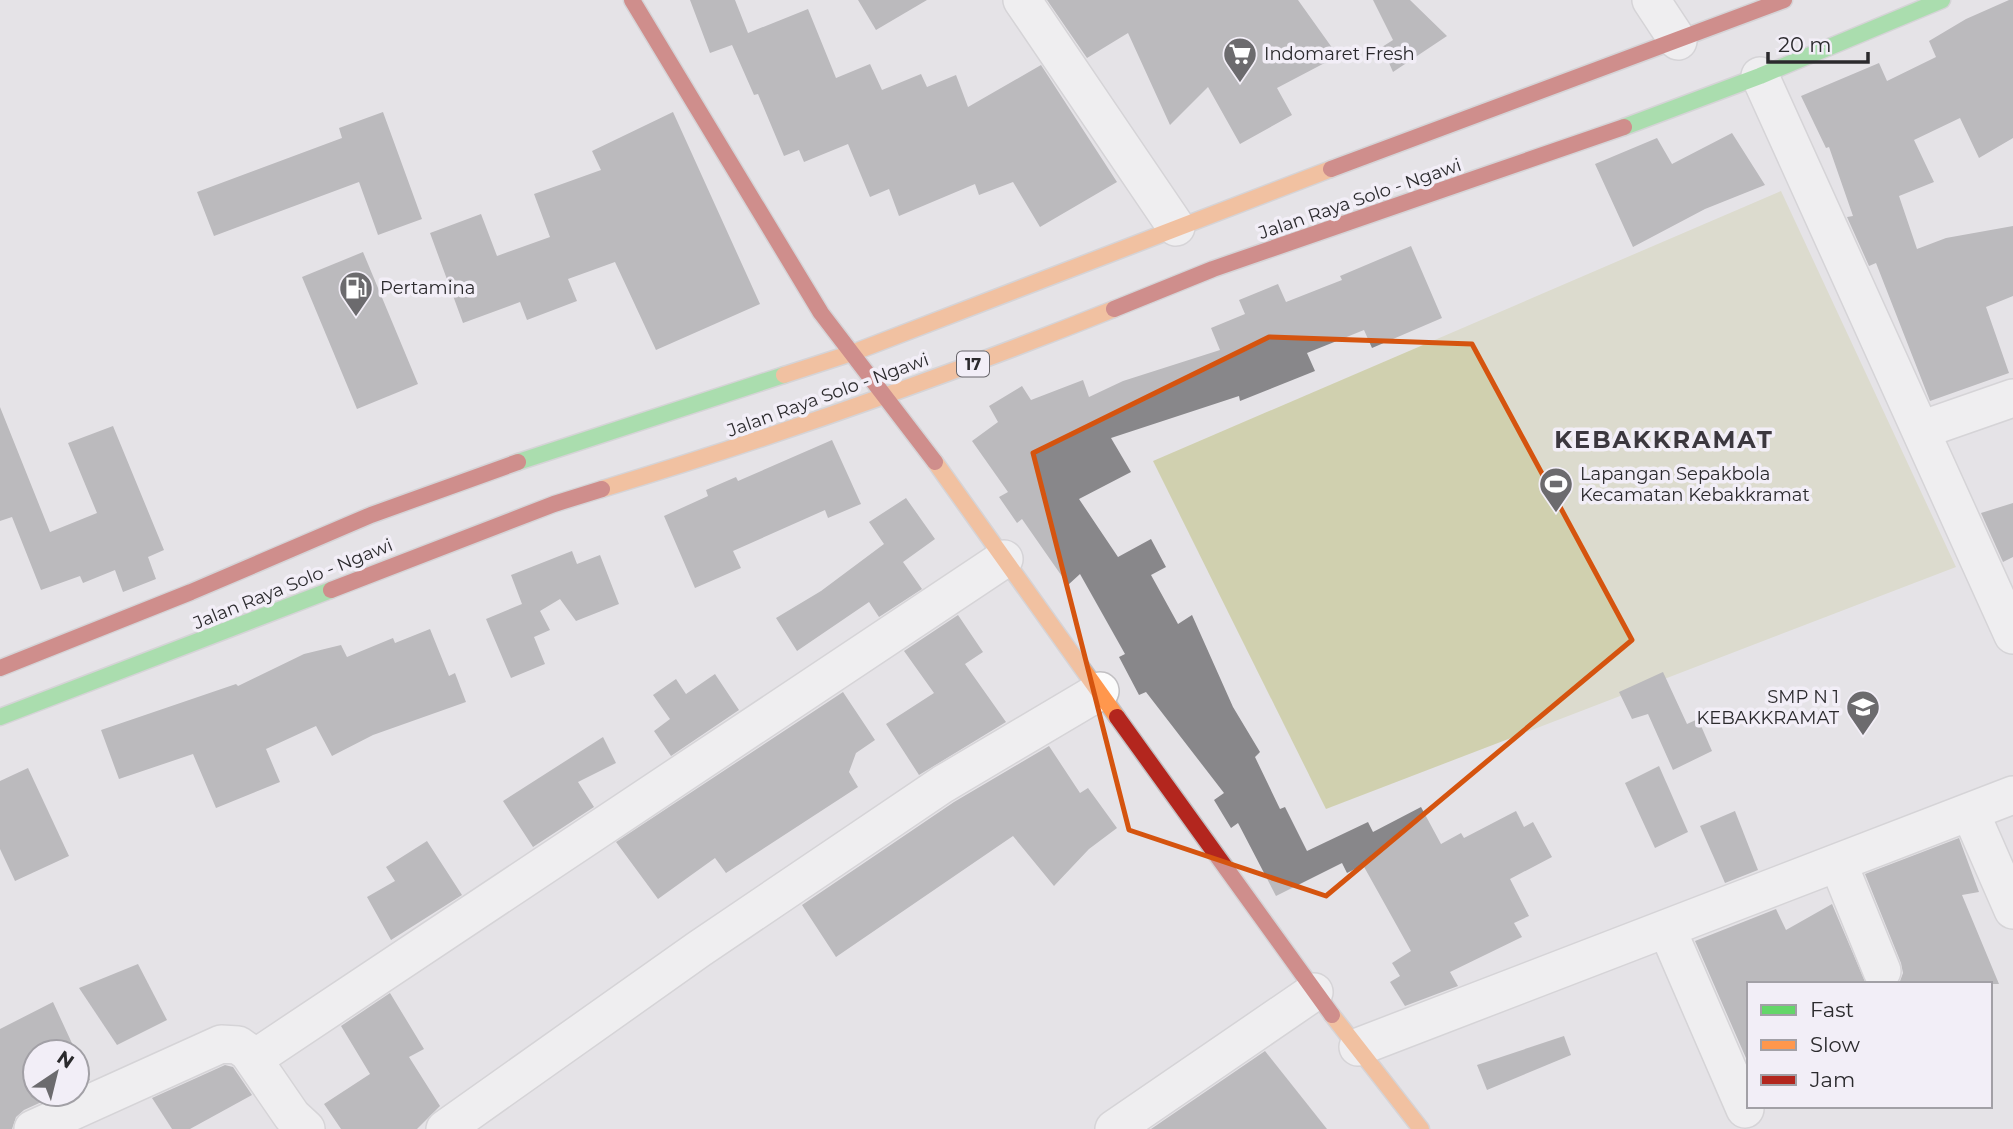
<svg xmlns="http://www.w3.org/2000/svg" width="2013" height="1129" viewBox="0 0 2013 1129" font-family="Montserrat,sans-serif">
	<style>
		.green { fill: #d0d0af }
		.building { fill: #88878a }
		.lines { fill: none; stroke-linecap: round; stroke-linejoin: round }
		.street-casing { stroke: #c2c0c3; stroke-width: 40 }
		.fast-casing { stroke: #c2c0c3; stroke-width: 19 }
		.slow-casing { stroke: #c2c0c3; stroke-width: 19 }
		.jam-casing { stroke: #c2c0c3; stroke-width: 19 }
		.street { stroke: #fbfbfb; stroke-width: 37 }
		.fast { stroke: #63d668; stroke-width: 16 }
		.slow { stroke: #ff974d; stroke-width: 16 }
		.jam { stroke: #b3261e; stroke-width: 16 }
		.marked { fill: none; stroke: #d5540f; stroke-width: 5; stroke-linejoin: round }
		.labels { text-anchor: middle; stroke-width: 7; stroke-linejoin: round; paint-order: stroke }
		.shield { fill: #f2eef7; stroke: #67656a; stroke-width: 2 }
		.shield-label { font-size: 16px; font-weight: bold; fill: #2b2a2d }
		.poi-label { font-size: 18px; fill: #2b2a2d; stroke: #f2eef7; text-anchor: start }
		.street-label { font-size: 18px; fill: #2b2a2d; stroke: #f2eef7 }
		.district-label { font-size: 24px; font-weight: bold; letter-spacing: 2px; fill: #3c383f; stroke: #f2eef7 }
	</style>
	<rect width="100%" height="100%" fill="#e5e3e7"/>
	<!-- green -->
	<polygon class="green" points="1781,191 1956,567 1326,809 1153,461"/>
	<!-- building -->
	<g class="building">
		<polygon points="690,0 735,0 748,33 808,9 836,78 870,64 882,90 921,74 927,87 956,75 968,107 1041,65 1117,182 1040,227 1013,182 979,195 975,184 899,216 889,189 870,197 848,144 804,162 799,150 784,156 758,94 754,95 732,45 710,53"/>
		<polygon points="858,0 927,0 876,30"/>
		<polygon points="1047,0 1298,0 1338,56 1277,88 1292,115 1240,144 1208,87 1170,125 1128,33 1087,58"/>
		<polygon points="1373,0 1410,0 1447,36 1393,72 1382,47 1393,40"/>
		<polygon points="2009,0 2013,0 2013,138 1979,158 1960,118 1914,140 1934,182 1899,196 1917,249 1946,238 2013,226 2013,296 1986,307 2009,373 1930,401 1876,263 1869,266 1847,217 1853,216 1829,147 1826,148 1801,96 1879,63 1887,81 1936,57 1929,41 1966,19"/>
		<polygon points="383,112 422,219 378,235 359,182 214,236 197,192 342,138 339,128"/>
		<polygon points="673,112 760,304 656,350 615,262 568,279 577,301 527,320 520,302 463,323 430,233 481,214 497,256 550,237 534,194 601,170 592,151"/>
		<polygon points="1732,133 1765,185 1705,209 1633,247 1595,164 1657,138 1672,164"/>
		<polygon points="1411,246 1442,318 1372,348 1364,330 1307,353 1315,371 1240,401 1239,396 1111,438 1131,472 1079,499 1118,557 1151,539 1166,567 1151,575 1178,624 1192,615 1233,707 1260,752 1255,757 1280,809 1285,807 1307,851 1368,822 1373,832 1421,807 1441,844 1461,833 1464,838 1516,811 1524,827 1533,822 1552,857 1510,879 1529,916 1514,923 1522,937 1450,972 1458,986 1405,1006 1390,982 1400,976 1392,963 1411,951 1363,865 1347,873 1342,863 1276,896 1238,823 1231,828 1214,800 1224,793 1146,692 1139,695 1119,657 1125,654 1080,574 1068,585 1022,519 1017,523 999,497 1008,492 972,441 998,422 989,406 1022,386 1031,400 1083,380 1089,397 1123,381 1220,350 1211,328 1245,314 1239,300 1278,284 1286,302 1342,280 1340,276"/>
		<polygon points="363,252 418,384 357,409 302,277"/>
		<polygon points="0,407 50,532 97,513 68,443 113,426 164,550 148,557 156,579 123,592 115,570 83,583 80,576 41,590 12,517 0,521"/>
		<polygon points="832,440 861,504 828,518 825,510 733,551 741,568 695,588 664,516 708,496 706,490 736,477 738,481"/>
		<polygon points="906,498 935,539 903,562 922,589 879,617 869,602 797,651 776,618 821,591 884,544 869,522"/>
		<polygon points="2013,503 2013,557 2003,562 1981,513"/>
		<polygon points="572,551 577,564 600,555 619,604 576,621 560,599 540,611 550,630 534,637 545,664 511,678 486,619 522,604 511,575"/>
		<polygon points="958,615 983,652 965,664 1006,722 919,775 886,724 934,693 904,651"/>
		<polygon points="430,629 449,676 455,673 466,702 373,735 332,756 316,726 266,749 280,782 216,808 193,754 119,779 101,730 236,684 238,686 304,654 341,645 347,657 393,638 395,643"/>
		<polygon points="1663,672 1687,724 1698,719 1712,751 1673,770 1648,714 1632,719 1619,692"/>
		<polygon points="715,674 739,710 671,756 654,731 670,719 653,695 676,679 686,694"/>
		<polygon points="843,692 875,740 856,753 849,772 858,787 726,873 715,858 658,899 616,842"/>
		<polygon points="603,737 616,763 578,782 594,807 533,847 503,801"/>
		<polygon points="1049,746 1080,793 1088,788 1117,828 1089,849 1054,886 1013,836 836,957 802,905 954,802"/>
		<polygon points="1659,766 1688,832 1655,848 1625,783"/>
		<polygon points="28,768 69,856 15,881 0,849 0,781"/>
		<polygon points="1735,811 1758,870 1725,883 1700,826"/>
		<polygon points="1959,838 1979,892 1962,895 1999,984 1899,984 1903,973 1901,963 1865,874"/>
		<polygon points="427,841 462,895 391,940 367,897 395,881 386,867"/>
		<polygon points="1832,904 1866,984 1749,984 1749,1065 1695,941 1776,909 1786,930"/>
		<polygon points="138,964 167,1020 117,1045 79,988"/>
		<polygon points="390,993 424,1049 409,1057 440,1106 417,1129 341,1129 324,1104 370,1074 341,1026"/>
		<polygon points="53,1002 76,1052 35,1052 35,1094 59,1094 24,1110 16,1117 12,1129 0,1129 0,1029"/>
		<polygon points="1564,1036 1571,1055 1487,1090 1477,1065"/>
		<polygon points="1265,1051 1327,1129 1151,1129"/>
		<polygon points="77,1053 90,1080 77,1086"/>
		<polygon points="225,1065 233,1067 252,1095 190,1129 172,1129 152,1098"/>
	</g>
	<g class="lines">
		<!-- street casing -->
		<g class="street-casing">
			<g id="street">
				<polyline points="1022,0 1176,227"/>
				<polyline points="1651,0 1678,41"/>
				<polyline points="1760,76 2013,635"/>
				<polyline points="1921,430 2013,398"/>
				<polyline points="1971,814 2013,910"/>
				<polyline points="1838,863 1882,971"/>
				<polyline points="1667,929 1745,1109"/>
				<polyline points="1358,1047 2013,795"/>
				<polyline points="255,1058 1004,559"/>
				<polyline points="33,1129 221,1044 238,1045 248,1052 292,1116 306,1129"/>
				<polyline points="445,1129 699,949 943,784 1100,691"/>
				<polyline points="1114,1129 1314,992"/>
			</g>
		</g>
		<!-- fast casing -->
		<g class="fast-casing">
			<g id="fast">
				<polyline points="1624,127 1760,76 1942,0"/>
				<polyline points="518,462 784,375"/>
				<polyline points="0,717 331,590"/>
			</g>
		</g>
		<!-- slow casing -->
		<g class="slow-casing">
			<g id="slow">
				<polyline points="784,375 852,353 1331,169"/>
				<polyline points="935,462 1117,717"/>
				<path d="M 602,489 C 775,437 946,376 1114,309"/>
				<polyline points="1332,1015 1421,1129"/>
			</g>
		</g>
		<!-- jam casing -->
		<g class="jam-casing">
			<g id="jam">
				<polyline points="632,0 821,313 935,462"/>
				<polyline points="1331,169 1784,0"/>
				<polyline points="1114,309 1213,269 1624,127"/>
				<polyline points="331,590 554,504 602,489"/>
				<polyline points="0,668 191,592 371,515 518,462"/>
				<polyline points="1117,717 1332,1015"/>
			</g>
		</g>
		<!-- street -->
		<use href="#street" class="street"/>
		<!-- fast -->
		<use href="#fast" class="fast"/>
		<!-- slow -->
		<use href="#slow" class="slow"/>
		<!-- jam -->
		<use href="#jam" class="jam"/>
	</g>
	<!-- marked area -->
	<path d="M0 0H2013V1129H0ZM 1269,337 L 1472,344 L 1632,640 L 1326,896 L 1129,830 L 1033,453 Z" fill="#e5e3e7" fill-opacity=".55" fill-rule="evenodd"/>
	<path class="marked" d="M 1269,337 L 1472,344 L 1632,640 L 1326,896 L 1129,830 L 1033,453 Z"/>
	<!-- icons -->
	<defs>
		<g id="supermarket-pin" transform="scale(1.75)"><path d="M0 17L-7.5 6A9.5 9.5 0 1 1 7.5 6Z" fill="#6c6b6e" stroke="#f2eef7"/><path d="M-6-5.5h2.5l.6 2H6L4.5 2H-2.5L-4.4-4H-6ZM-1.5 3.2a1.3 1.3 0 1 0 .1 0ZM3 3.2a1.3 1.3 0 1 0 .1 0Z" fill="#fff"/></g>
		<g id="fuel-pin" transform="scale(1.75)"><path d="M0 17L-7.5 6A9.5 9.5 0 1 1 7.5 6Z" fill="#6c6b6e" stroke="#f2eef7"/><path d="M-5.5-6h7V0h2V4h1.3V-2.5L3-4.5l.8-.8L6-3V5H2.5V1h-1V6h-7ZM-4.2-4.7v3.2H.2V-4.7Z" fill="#fff"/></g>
		<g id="stadium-pin" transform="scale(1.75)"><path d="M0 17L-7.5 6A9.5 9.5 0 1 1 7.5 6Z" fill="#6c6b6e" stroke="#f2eef7"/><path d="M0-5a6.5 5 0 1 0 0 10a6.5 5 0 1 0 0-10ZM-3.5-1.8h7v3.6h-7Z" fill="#fff"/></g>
		<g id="school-pin" transform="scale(1.75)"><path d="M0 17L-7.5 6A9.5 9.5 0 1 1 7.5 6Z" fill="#6c6b6e" stroke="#f2eef7"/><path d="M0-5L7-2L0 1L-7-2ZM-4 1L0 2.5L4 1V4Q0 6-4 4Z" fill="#fff"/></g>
	</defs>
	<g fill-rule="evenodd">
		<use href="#supermarket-pin" x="1240" y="54"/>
		<use href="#fuel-pin" x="356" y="288"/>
		<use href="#stadium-pin" x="1556" y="484"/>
		<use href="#school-pin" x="1863" y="707"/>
	</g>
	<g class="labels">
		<!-- shield labels -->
		<rect class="shield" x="957" y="351.5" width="32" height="25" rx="5"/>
		<g class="shield-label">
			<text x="973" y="370">17</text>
		</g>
		<!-- poi labels -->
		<g class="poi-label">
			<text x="1264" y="60">Indomaret Fresh</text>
			<text x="380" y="294">Pertamina</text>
			<text x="1580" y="480">Lapangan Sepakbola<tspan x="1580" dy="21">Kecamatan Kebakkramat</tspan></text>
			<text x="1839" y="703" text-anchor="end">SMP N 1<tspan x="1839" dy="21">KEBAKKRAMAT</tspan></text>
		</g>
		<!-- street labels -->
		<g class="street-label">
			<text transform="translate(1360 199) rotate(-19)" y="6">Jalan Raya Solo - Ngawi</text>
			<text transform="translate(828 395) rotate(-20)" y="6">Jalan Raya Solo - Ngawi</text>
			<text transform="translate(293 584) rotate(-22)" y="6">Jalan Raya Solo - Ngawi</text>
		</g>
		<!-- district labels -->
		<g class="district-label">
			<text x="1664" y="448">KEBAKKRAMAT</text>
		</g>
	</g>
	<!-- legend -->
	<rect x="1747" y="982" width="245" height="126" fill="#f2eef7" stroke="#a2a0a6" stroke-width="2"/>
	<rect x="1761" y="1005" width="35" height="10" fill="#63d668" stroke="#a2a0a6" stroke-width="2"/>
	<text x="1810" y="1017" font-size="21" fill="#2b2a2d">Fast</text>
	<rect x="1761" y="1040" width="35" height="10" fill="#ff974d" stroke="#a2a0a6" stroke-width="2"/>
	<text x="1810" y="1052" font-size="21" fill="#2b2a2d">Slow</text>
	<rect x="1761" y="1075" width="35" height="10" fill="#b3261e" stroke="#a2a0a6" stroke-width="2"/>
	<text x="1810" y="1087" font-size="21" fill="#2b2a2d">Jam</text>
	<!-- north arrow -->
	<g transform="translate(56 1073) rotate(35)"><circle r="33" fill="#f2eef7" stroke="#a2a0a6" stroke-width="2"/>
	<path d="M0-5L12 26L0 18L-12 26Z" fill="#6c6b6e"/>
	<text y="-10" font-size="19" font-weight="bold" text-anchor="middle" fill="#2b2a2d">N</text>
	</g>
	<!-- scale -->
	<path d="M1768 52v10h100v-10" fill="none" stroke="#2b2a2d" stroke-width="3.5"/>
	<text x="1778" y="52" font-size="21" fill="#2b2a2d" stroke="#f2eef7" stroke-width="5" paint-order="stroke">20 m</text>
</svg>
